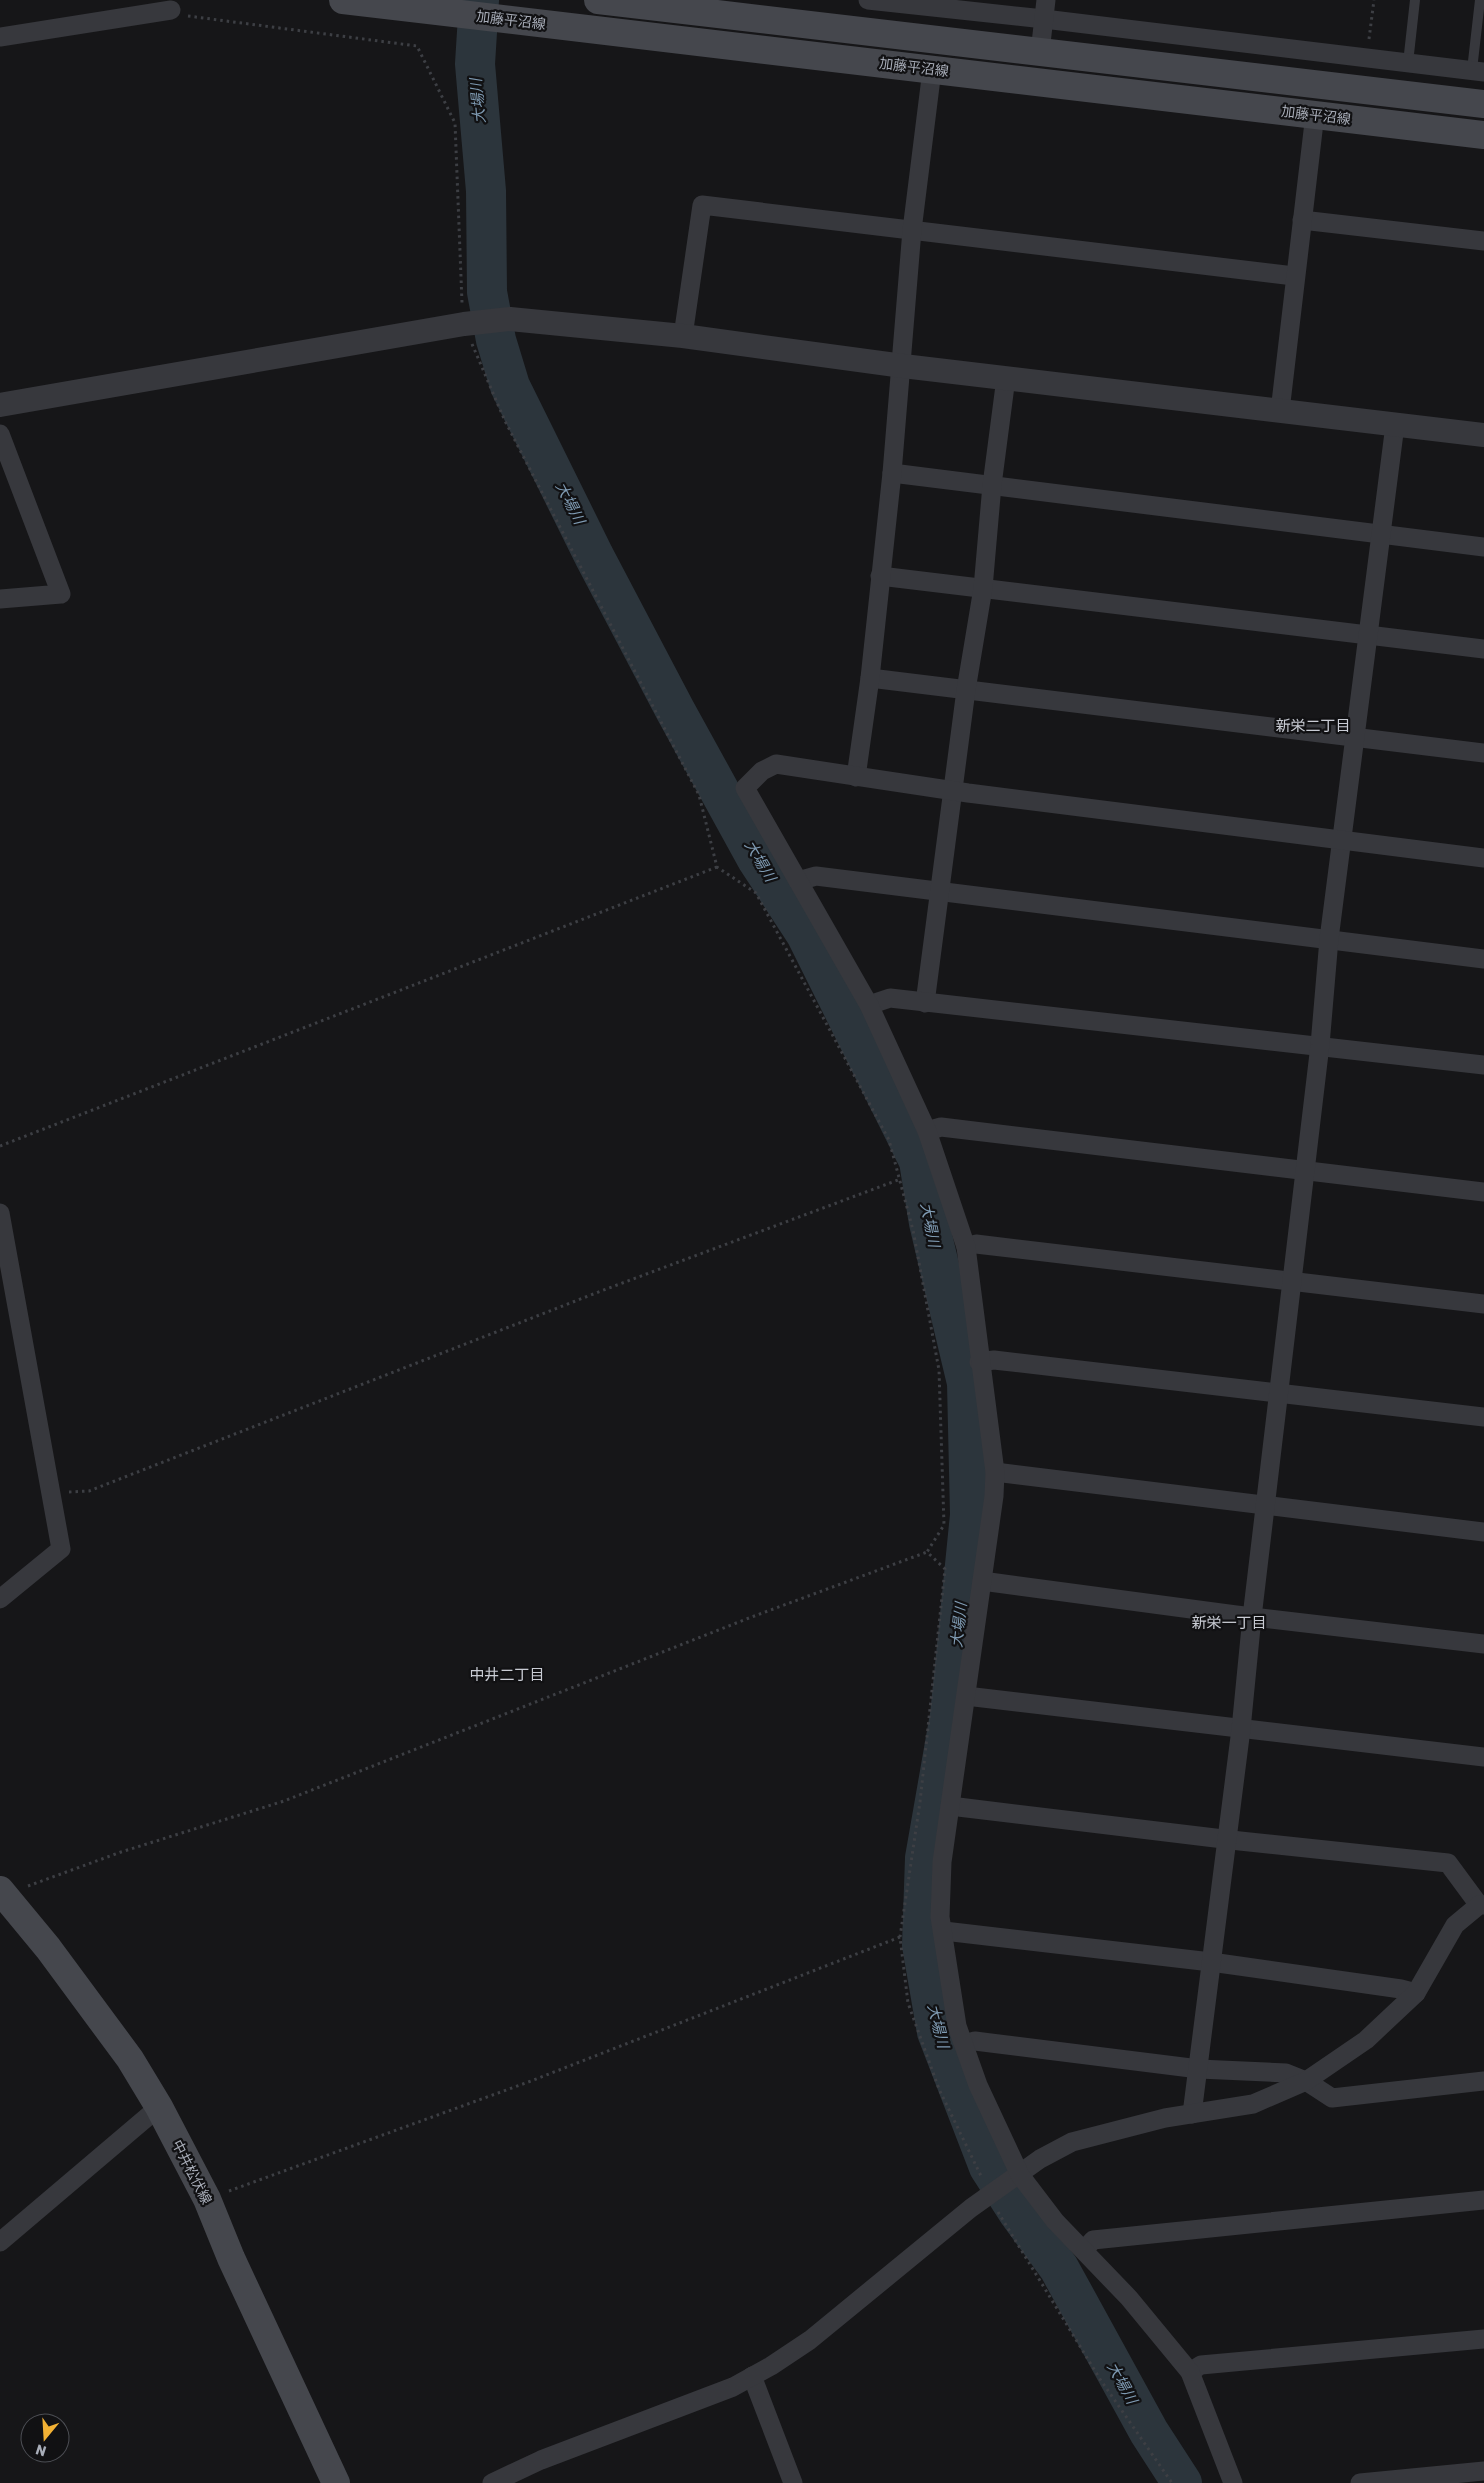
<svg xmlns="http://www.w3.org/2000/svg" width="1484" height="2483" viewBox="0 0 1484 2483" font-family="Rubik,'Noto Sans JP',sans-serif">
	<style>
		.lines { fill: none; stroke-linecap: round; stroke-linejoin: round }
		.river { stroke: #2c353c; stroke-width: 40 }
		.path { stroke: #3d3f44; stroke-width: 3; stroke-dasharray: 2.5 4; stroke-linecap: butt }
		.service { stroke: #37383d; stroke-width: 10 }
		.minor { stroke: #37383d; stroke-width: 19 }
		.tertiary { stroke: #37383d; stroke-width: 24 }
		.secondary { stroke: #45474d; stroke-width: 28 }
		.labels { text-anchor: middle; stroke-width: 4.5; stroke-linejoin: round; paint-order: stroke }
		.street-label { font-size: 14px; fill: #a8adb8; stroke: #111113 }
		.water-label { font-size: 15px; font-style: italic; fill: #7f9bb3; stroke: #111113 }
		.neighbourhood-label { font-size: 15px; fill: #c9ccd4; stroke: #111113 }
	</style>
	<rect width="100%" height="100%" fill="#161618"/>
	<g class="lines">
		<!-- river -->
		<polyline class="river" points="479,0 475,64 486,191 487,292 496,340 510,386 594,556 675,710 757,859 806,934 919,1161 929,1223 967,1383 970,1515 950,1715 925,1858 922,1945 937,2032 989,2167 1018,2212 1059,2268 1149,2432 1182,2483"/>
		<!-- path -->
		<g class="path">
			<polyline points="188,16 417,46 455,123 462,303"/>
			<polyline points="1369,39 1374,0"/>
			<polyline points="472,344 505,421 699,795 717,867 756,893 889,1140 913,1230 939,1370 944,1525 927,1552 945,1569 920,1802 900,1937 908,2003 939,2089 982,2178"/>
			<polyline points="0,1146 717,867"/>
			<polyline points="69,1492 89,1491 601,1291 898,1180"/>
			<polyline points="28,1886 121,1852 284,1801 749,1618 927,1552"/>
			<polyline points="229,2191 531,2081 900,1937"/>
			<polyline points="998,2212 1100,2379 1172,2483"/>
		</g>
		<!-- service -->
		<g class="service">
			<polyline points="1408,63 1415,0"/>
			<polyline points="1472,70 1480,0"/>
		</g>
		<!-- minor -->
		<g class="minor">
			<polyline points="868,0 1044,19 1484,72"/>
			<polyline points="0,37 171,10"/>
			<polyline points="1040,52 1046,0"/>
			<polyline points="1302,220 1484,241"/>
			<polyline points="683,336 702,205 1294,276"/>
			<polyline points="1280,411 1315,114"/>
			<polyline points="0,434 61,594 0,599"/>
			<polyline points="892,473 1484,547"/>
			<polyline points="880,576 1484,649"/>
			<polyline points="870,678 1484,753"/>
			<polyline points="856,777 870,678 892,473 912,230 932,70"/>
			<polyline points="798,881 816,876 1484,959"/>
			<polyline points="925,1003 966,690 983,588 992,485 1006,378"/>
			<polyline points="869,1005 890,998 1484,1065"/>
			<polyline points="927,1131 941,1127 1484,1192"/>
			<polyline points="0,1213 61,1549 0,1599"/>
			<polyline points="966,1247 976,1244 1484,1304"/>
			<polyline points="979,1362 994,1360 1484,1417"/>
			<polyline points="995,1472 1484,1532"/>
			<polyline points="982,1581 1236,1615 1484,1644"/>
			<polyline points="966,1696 1484,1757"/>
			<polyline points="950,1806 1240,1841 1448,1863 1479,1905"/>
			<polyline points="944,1931 1211,1962 1401,1989 1416,1993"/>
			<polyline points="964,2044 975,2041 1199,2069 1286,2073 1306,2081 1332,2098 1484,2081"/>
			<polyline points="1192,2114 1241,1729 1252,1617 1320,1045 1329,939 1395,425"/>
			<polyline points="0,2242 159,2107"/>
			<polyline points="1084,2250 1093,2240 1484,2200"/>
			<polyline points="1190,2372 1201,2365 1484,2339"/>
			<polyline points="752,2376 793,2483"/>
			<polyline points="492,2483 541,2460 733,2387 771,2366 810,2340 971,2208 1040,2159 1072,2142 1165,2118 1253,2104 1306,2081 1366,2040 1416,1993 1455,1925 1479,1905 1484,1905"/>
			<polyline points="1233,2483 1190,2372 1129,2298 1055,2221 1020,2175 978,2085 957,2026 940,1917 942,1862 994,1496 995,1472 966,1247 927,1131 869,1005 745,788 762,771 776,764 968,793 1484,858"/>
			<polyline points="1360,2483 1484,2471"/>
		</g>
		<!-- tertiary -->
		<polyline class="tertiary" points="0,405 464,324 510,319 683,336 903,366 1484,435"/>
		<!-- secondary -->
		<g class="secondary">
			<polyline points="343,0 1484,135"/>
			<polyline points="598,0 1484,104"/>
			<polyline points="0,1890 48,1948 130,2059 159,2107 207,2199 231,2258 336,2483"/>
		</g>
	</g>
	<g class="labels">
		<!-- street labels -->
		<g class="street-label">
			<text transform="translate(511 20) rotate(7)" y="5">加藤平沼線</text>
			<text transform="translate(914 67) rotate(7)" y="5">加藤平沼線</text>
			<text transform="translate(1316 115) rotate(7)" y="5">加藤平沼線</text>
			<text transform="translate(192 2172) rotate(63)" y="5">中井松伏線</text>
		</g>
		<!-- water labels -->
		<g class="water-label">
			<text transform="translate(478 101) rotate(-95)" y="5">大場川</text>
			<text transform="translate(570 503) rotate(63)" y="5">大場川</text>
			<text transform="translate(760 861) rotate(59)" y="5">大場川</text>
			<text transform="translate(930 1225) rotate(79)" y="5">大場川</text>
			<text transform="translate(959 1625) rotate(-84)" y="5">大場川</text>
			<text transform="translate(938 2026) rotate(76)" y="5">大場川</text>
			<text transform="translate(1122 2383) rotate(61)" y="5">大場川</text>
		</g>
		<!-- neighbourhood labels -->
		<g class="neighbourhood-label">
			<text x="1313" y="731">新栄二丁目</text>
			<text x="1229" y="1628">新栄一丁目</text>
			<text x="507" y="1680">中井二丁目</text>
		</g>
	</g>
	<!-- north arrow -->
	<g transform="translate(45 2438) rotate(198)"><circle r="24" fill="#111113" stroke="#4d4f55"/>
	<path d="M0-4L9 19L0 12L-9 19Z" fill="#f2b134"/>
	<text y="-8" font-size="14" font-weight="bold" text-anchor="middle" fill="#a8adb8">N</text>
	</g>
</svg>
